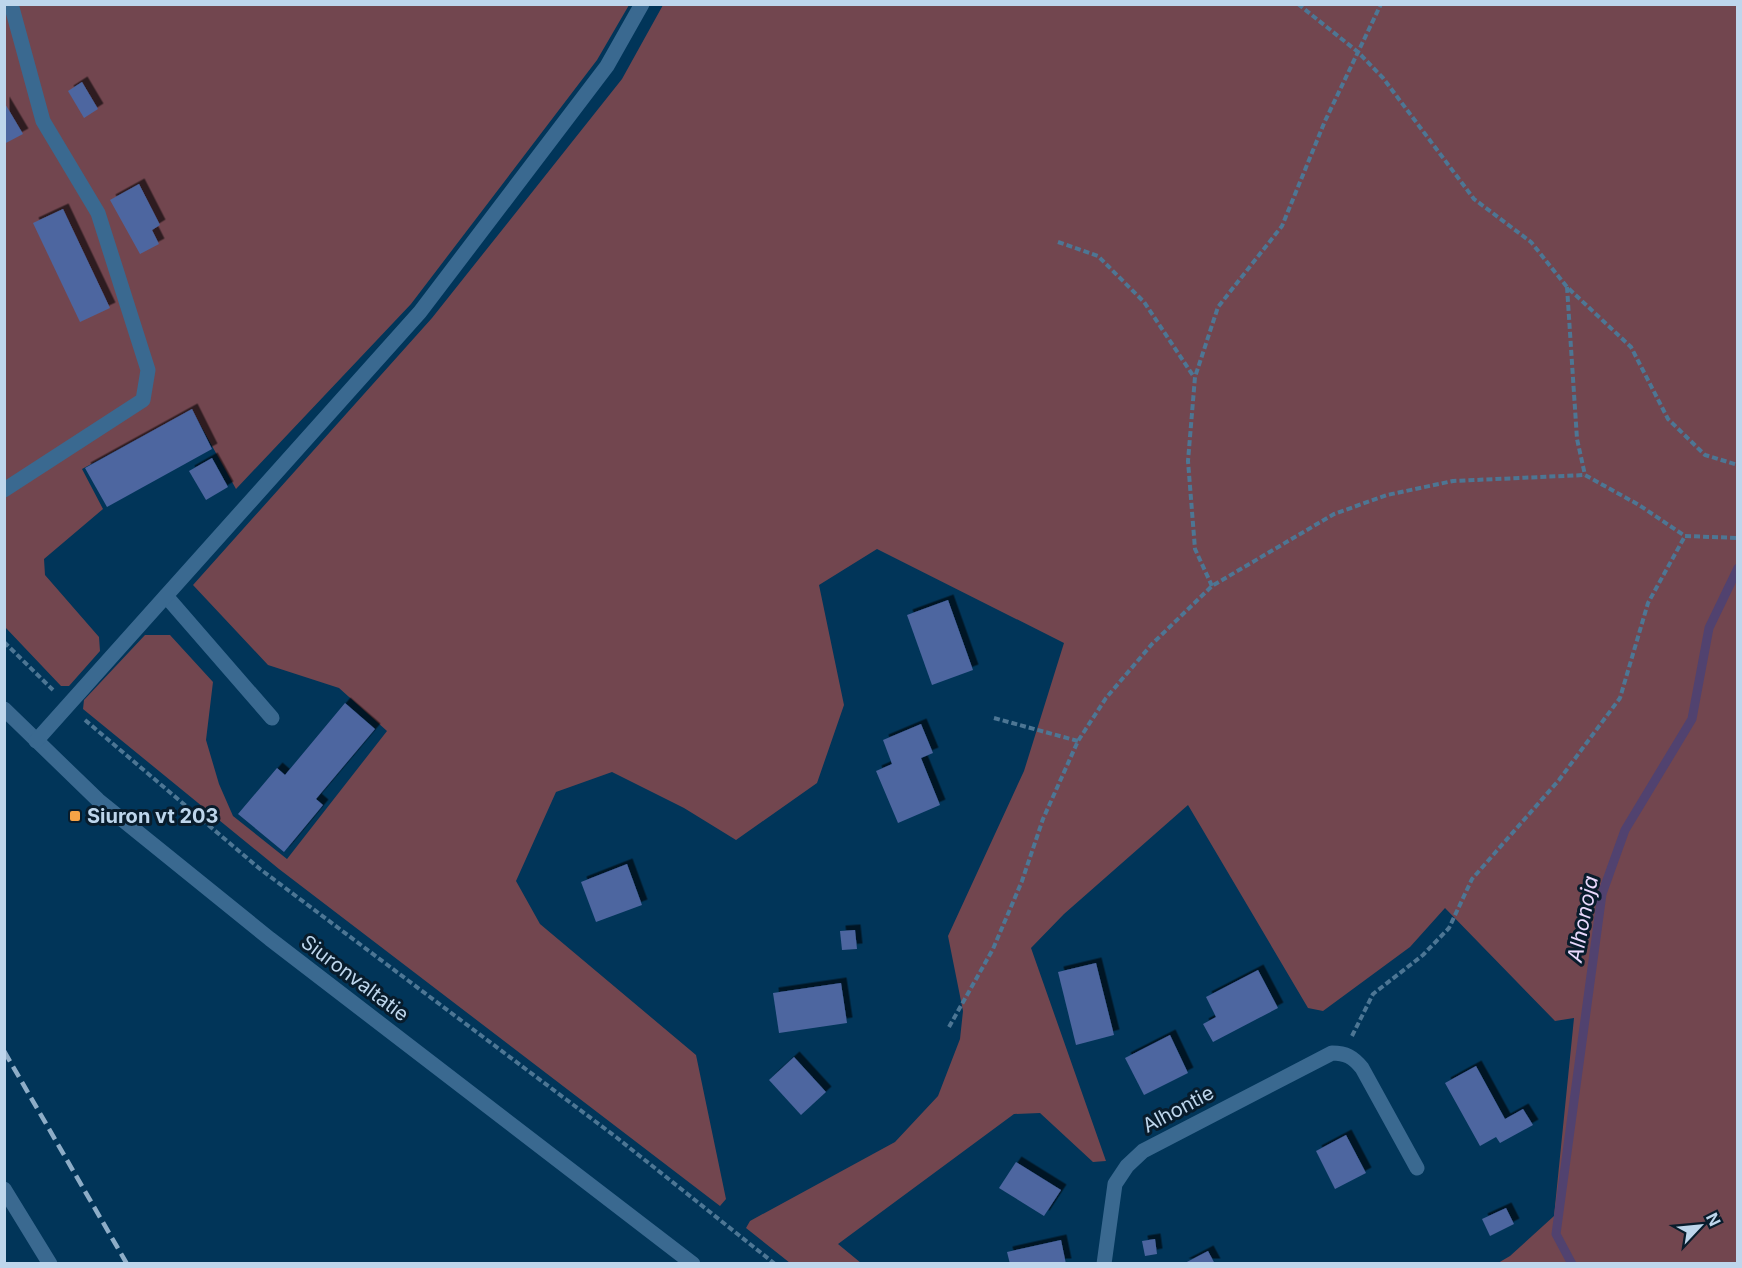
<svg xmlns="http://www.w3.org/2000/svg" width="1742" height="1268" viewBox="0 0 1742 1268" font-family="Inter,sans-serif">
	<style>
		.green { fill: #72464f }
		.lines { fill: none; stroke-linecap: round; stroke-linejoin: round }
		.stream { stroke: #51426f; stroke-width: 9 }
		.building { fill: #4d66a0; filter: url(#shadow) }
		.path { stroke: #4d7694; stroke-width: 4; stroke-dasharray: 6 3; stroke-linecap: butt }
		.minor { stroke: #3a6990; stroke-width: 15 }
		.rail { stroke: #8eadc7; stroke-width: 4.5; stroke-dasharray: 12 6; stroke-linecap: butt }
		.poi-dot { fill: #f5a346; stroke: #081c2c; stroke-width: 2 }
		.labels { text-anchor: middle; stroke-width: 6; stroke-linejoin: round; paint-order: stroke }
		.poi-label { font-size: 20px; font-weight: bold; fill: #bed6ec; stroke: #081c2c; text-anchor: start }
		.street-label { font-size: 20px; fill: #bed6ec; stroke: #081c2c }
		.water-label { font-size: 21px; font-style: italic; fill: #ead9fd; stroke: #081c2c }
	</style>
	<defs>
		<filter id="shadow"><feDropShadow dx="5.5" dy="-5.5" stdDeviation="0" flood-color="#0009"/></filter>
	</defs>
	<rect width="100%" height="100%" fill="#013559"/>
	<!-- green -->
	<g class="green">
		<polygon points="5,5 629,5 597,60 411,304 236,489 192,410 82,469 103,509 44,559 45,575 99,637 100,651 69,686 61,686 5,627"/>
		<polygon points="663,5 1737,5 1737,1263 1498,1263 1510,1256 1554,1216 1574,1018 1555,1021 1445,908 1410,947 1323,1011 1308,1008 1188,805 1064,914 1031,948 1106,1161 1093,1162 1040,1113 1014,1114 838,1244 861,1263 790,1263 746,1228 750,1221 895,1142 938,1096 960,1039 963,1011 948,936 1024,771 1064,643 877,549 819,585 844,705 817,783 736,840 684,808 612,772 556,792 516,881 540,924 696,1055 726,1199 720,1206 279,869 83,709 84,700 145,635 170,635 213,682 206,740 219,784 233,816 287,859 387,731 339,688 268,665 193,585 432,318 622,79"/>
	</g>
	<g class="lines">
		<!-- stream -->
		<polyline class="stream" points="1572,1264 1556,1234 1602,894 1625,830 1692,719 1709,628 1738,568"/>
	</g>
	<!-- building -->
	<g class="building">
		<polygon points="82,82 98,109 84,118 68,91"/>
		<polygon points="4,102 23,134 4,144"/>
		<polygon points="139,184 160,225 152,230 159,244 140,254 110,200"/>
		<polygon points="63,209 110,308 80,322 33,223"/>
		<polygon points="192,409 212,449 107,507 85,468"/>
		<polygon points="212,458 228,487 206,500 189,471"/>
		<polygon points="948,600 973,670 932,685 907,615"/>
		<polygon points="345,703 375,729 316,799 323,805 284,852 238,814 277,768 285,775"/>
		<polygon points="921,724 933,753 921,758 940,805 898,823 876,771 892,764 883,740"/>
		<polygon points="627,864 642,905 596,922 581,882"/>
		<polygon points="855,930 857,949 842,950 840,931"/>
		<polygon points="1096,963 1114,1035 1076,1045 1058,972"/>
		<polygon points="1258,970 1278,1008 1213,1042 1203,1024 1216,1017 1206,997"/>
		<polygon points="841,983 847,1023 779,1033 773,993"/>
		<polygon points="1170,1035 1188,1073 1144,1095 1125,1058"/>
		<polygon points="794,1057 826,1092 801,1115 769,1080"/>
		<polygon points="1476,1066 1505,1119 1523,1109 1533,1125 1500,1143 1496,1137 1480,1146 1445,1083"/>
		<polygon points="1346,1135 1366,1173 1335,1189 1316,1151"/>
		<polygon points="1016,1162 1061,1190 1044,1216 999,1188"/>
		<polygon points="1506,1208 1514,1224 1490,1236 1482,1219"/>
		<polygon points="1155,1239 1157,1254 1145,1256 1142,1241"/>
		<polygon points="1061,1240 1066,1264 1010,1264 1007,1252"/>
		<polygon points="1208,1251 1215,1264 1183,1264"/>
	</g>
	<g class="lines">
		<!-- path -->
		<g class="path">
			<polyline points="1298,4 1358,52 1383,78 1474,199 1531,242 1567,287 1631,347 1668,419 1705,455 1738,465"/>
			<polyline points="1058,242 1098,256 1144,302 1194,377"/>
			<polyline points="1567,287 1577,439 1585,475"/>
			<polyline points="1212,586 1195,549 1188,461 1195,377 1218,307 1282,226 1325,121 1381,4"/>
			<polyline points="4,642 53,690"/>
			<polyline points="994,718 1078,741"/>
			<polyline points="85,720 260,869 616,1137 775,1264"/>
			<polyline points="949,1027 993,949 1022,881 1043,819 1078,741 1106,698 1152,644 1212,586 1334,514 1387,495 1453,481 1585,475 1639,505 1685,536 1738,538"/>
			<polyline points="1352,1036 1373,994 1423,955 1449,928 1472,879 1559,780 1620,698 1648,603 1685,536"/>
		</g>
		<!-- minor -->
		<g class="minor">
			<polyline points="4,490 143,400 148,370 98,213 43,121 11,4"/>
			<polyline points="166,596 272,718"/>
			<polyline points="4,709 98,800 270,939 693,1264"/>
			<polyline points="36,741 420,312 607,66 642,4"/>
			<polyline points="4,1189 50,1264"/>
			<path d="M 1104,1264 L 1115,1184 L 1127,1166 L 1143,1151 L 1332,1053 C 1346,1053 1353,1057 1362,1068 L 1417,1168"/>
		</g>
		<!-- rail -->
		<polyline class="rail" points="4,1051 127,1264"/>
	</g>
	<!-- markers -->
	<rect class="poi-dot" x="69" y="810" width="12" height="12" rx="3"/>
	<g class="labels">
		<!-- poi labels -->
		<g class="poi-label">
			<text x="87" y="823">Siuron vt 203</text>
		</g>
		<!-- street labels -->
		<g class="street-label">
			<text transform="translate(355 978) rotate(37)" y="7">Siuronvaltatie</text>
			<text transform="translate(1178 1109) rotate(-28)" y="7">Alhontie</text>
		</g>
		<!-- water labels -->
		<g class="water-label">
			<text transform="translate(1583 919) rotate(-79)" y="7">Alhonoja</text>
		</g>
	</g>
	<!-- border -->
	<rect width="1742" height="1268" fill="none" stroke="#bed6ec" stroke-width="12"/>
	<!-- north arrow -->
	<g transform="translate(1700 1226) rotate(64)" stroke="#081c2c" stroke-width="4.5" paint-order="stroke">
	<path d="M0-4.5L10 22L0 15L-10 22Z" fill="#bed6ec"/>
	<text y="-9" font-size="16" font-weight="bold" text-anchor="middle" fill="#bed6ec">N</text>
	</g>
</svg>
